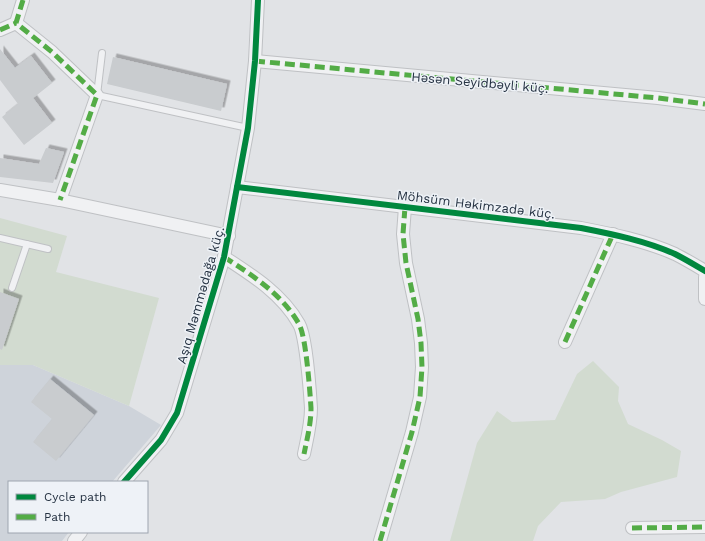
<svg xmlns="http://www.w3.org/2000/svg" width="705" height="541" viewBox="0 0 705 541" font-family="'Work Sans',sans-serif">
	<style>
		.built { fill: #ced3da }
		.green { fill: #d2dbd0 }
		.building { fill: #c9cccf; filter: url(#shadow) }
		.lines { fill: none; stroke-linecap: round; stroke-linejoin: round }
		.service-casing { stroke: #bfc1c4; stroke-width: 8 }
		.minor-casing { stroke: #bfc1c4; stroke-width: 14 }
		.service { stroke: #f0f1f3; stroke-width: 6 }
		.minor { stroke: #f0f1f3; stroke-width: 12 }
		.quiet { stroke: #53ac46; stroke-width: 5; stroke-dasharray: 10 5; stroke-linecap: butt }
		.cycleway-casing { stroke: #eef2f7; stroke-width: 8 }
		.cycleway { stroke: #00873e; stroke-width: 6 }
		.labels { text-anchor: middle; stroke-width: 3; stroke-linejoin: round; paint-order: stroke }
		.street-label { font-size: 13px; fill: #253242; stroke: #eef2f7 }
	</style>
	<defs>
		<filter id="shadow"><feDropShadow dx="3.5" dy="-3.5" stdDeviation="0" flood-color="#0004"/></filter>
	</defs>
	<rect width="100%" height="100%" fill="#e1e3e6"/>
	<!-- built -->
	<polygon class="built" points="0,365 33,365 129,406 161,425 112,482 9,482 9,532 69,532 62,541 0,541"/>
	<!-- green -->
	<g class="green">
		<polygon points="0,218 67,236 56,272 159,298 129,406 33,365 0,365"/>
		<polygon points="593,361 619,387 618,401 628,424 662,440 681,451 677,477 621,492 605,499 561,502 538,526 533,541 450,541 477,443 497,411 512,422 555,420 577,374"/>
	</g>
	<!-- building -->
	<g class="building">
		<polygon points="0,49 15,68 31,56 52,83 33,98 52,123 24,145 2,117 18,104 0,80"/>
		<polygon points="113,57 227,84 221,111 107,84"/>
		<polygon points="46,148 64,152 53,183 0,177 0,158 39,164"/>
		<polygon points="0,292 19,299 2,350 0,349"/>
		<polygon points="50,379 94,415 56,461 33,442 52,419 31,402"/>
	</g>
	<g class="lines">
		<!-- service casing -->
		<g class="service-casing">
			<g id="service">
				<polyline points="102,53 97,95 248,128"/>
				<polyline points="0,238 48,249"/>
				<polyline points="12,288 27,244"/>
			</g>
		</g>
		<!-- minor casing -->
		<g class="minor-casing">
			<g id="minor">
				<polyline points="23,0 16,23 52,52 97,95 60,200"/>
				<polyline points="0,30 16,23"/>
				<polyline points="255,61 658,98 705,104"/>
				<path d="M 237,187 L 581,228 C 612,234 646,241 675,254 C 685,259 695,265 705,271"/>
				<polyline points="0,190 60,200 229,236"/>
				<path d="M 224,257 C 252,275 282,294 299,324 C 306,336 310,392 311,408 C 311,424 307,439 304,454"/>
				<polyline points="705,277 705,299"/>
				<polyline points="565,342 613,234"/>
				<polyline points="124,482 161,440 177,413 224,257 248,128 255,61 258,0"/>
				<polyline points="632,528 705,527"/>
				<polyline points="74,541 81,532"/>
				<polyline points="380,541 412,432 420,397 422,367 421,343 418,319 406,263 403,234 405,207"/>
			</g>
		</g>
		<!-- service -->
		<use href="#service" class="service"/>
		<!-- minor -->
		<use href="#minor" class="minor"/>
		<!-- quiet -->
		<g class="quiet">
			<polyline points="23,0 16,23 52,52 97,95 60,200"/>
			<polyline points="0,30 16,23"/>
			<polyline points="255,61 658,98 705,104"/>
			<path d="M 224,257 C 252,275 282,294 299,324 C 306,336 310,392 311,408 C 311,424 307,439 304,454"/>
			<polyline points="565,342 613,234"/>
			<polyline points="632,528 705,527"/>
			<polyline points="380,541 412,432 420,397 422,367 421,343 418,319 406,263 403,234 405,207"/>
		</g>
		<!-- cycleway casing -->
		<g class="cycleway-casing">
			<g id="cycleway">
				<path d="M 237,187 L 581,228 C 612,234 646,241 675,254 C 685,259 695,265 705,271"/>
				<polyline points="124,482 161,440 177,413 224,257 248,128 255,61 258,0"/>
			</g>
		</g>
		<!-- cycleway -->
		<use href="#cycleway" class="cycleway"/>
	</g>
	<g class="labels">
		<!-- street labels -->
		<g class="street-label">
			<text transform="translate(480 82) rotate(5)" y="5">Həsən Seyidbəyli küç.</text>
			<text transform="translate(476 204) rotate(7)" y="5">Möhsüm Həkimzadə küç.</text>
			<text transform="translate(200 295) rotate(-74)" y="5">Aşıq Məmmədağa küç.</text>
		</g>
	</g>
	<!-- legend -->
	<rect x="8" y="481" width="140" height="52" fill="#eef2f7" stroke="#9ea5af"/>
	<rect x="16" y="494" width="20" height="6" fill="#00873e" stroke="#9ea5af"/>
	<text x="44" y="501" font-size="12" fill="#253242">Cycle path</text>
	<rect x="16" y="514" width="20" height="6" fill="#53ac46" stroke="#9ea5af"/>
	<text x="44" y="521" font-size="12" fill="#253242">Path</text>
</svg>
